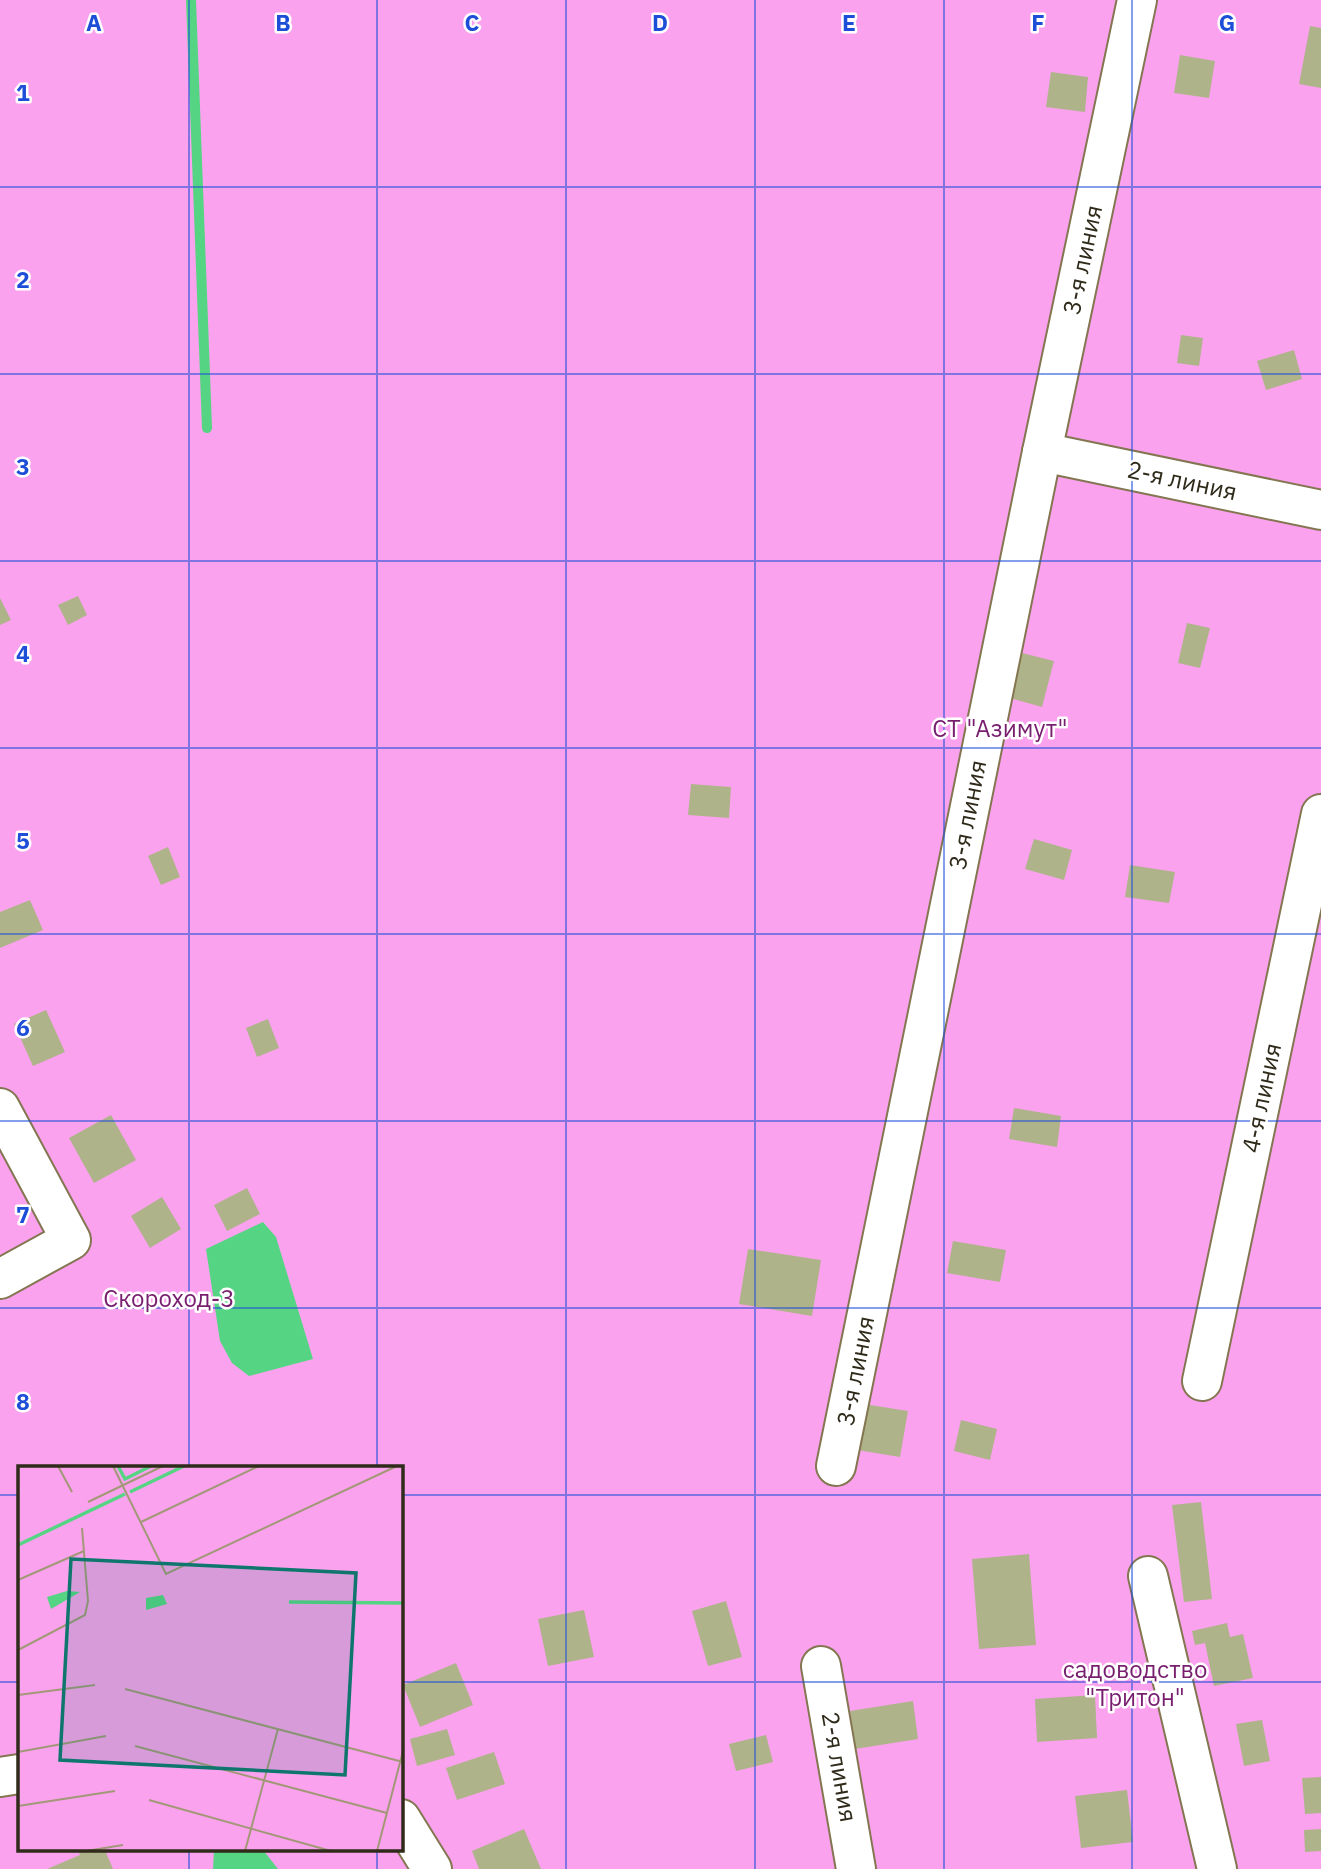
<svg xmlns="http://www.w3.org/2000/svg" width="1321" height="1869" viewBox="0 0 1321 1869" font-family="'IBM Plex Sans',sans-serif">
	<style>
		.green { fill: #fba2ee; fill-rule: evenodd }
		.water { fill: #55d583 }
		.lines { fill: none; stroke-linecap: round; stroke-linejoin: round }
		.stream { stroke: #55d583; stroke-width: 10 }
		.building { fill: #afb38a }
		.minor-casing { stroke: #837651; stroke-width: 42 }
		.minor { stroke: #fff; stroke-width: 38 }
		.grid { fill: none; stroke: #1d4ed8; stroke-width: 2; stroke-opacity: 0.55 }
		.labels { text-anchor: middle; stroke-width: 5; stroke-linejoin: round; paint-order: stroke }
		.street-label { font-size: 24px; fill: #2f2a1a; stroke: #fff }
		.park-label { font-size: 24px; fill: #771e6e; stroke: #fff }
		.inset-river { fill: none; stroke: #55d583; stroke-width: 3.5 }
		.inset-road { fill: none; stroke: #a29878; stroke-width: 2 }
		.view { fill: #0f766e; fill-opacity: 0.15; stroke: #0f766e; stroke-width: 3.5 }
		.inset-edge { fill: none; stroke: #2f2a1a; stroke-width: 3.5 }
		.grid-label { font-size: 23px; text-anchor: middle; font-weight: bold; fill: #1d4ed8; stroke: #fff; stroke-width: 5; stroke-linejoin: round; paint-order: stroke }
	</style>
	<rect width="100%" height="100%" fill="#eee1b7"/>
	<!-- green -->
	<path class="green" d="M 0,0 L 1321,0 L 1321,1869 L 0,1869 ZM 19,1468 L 401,1468 L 401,1850 L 19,1850 Z"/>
	<!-- water -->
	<g class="water">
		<polygon points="263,1222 276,1237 313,1359 249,1376 232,1363 220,1341 206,1249"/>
		<polygon points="214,1850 263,1850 278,1869 213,1869"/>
	</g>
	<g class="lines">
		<!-- stream -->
		<polyline class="stream" points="191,0 207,428"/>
	</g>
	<!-- building -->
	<g class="building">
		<polygon points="1310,26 1321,28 1321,88 1299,84"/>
		<polygon points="1180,55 1215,61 1209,98 1174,93"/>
		<polygon points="1051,72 1088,77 1085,112 1046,107"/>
		<polygon points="1181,335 1203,338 1199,366 1177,363"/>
		<polygon points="1294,350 1302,379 1266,390 1257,361"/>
		<polygon points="78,596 87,615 68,625 58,605"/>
		<polygon points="0,598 11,620 0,625"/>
		<polygon points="1187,623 1210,628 1200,668 1178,663"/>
		<polygon points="1018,652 1054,661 1042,707 1006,697"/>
		<polygon points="691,784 731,787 729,818 688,815"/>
		<polygon points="1034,839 1072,850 1064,880 1025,869"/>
		<polygon points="168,847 180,877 161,885 148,856"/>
		<polygon points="1130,865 1175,872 1169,903 1125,897"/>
		<polygon points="30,900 43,930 0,948 0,912"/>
		<polygon points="46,1010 65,1052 33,1066 14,1024"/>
		<polygon points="268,1019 279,1048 257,1057 246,1028"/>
		<polygon points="1014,1108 1061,1116 1057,1147 1009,1139"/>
		<polygon points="111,1115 136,1160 94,1183 69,1138"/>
		<polygon points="247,1188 260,1214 227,1231 214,1205"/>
		<polygon points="162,1197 181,1229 150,1248 131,1216"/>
		<polygon points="953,1241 1006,1250 1000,1282 947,1273"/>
		<polygon points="748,1249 821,1260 812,1316 739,1304"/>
		<polygon points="864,1404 908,1411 900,1457 857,1450"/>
		<polygon points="961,1420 997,1429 990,1460 954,1451"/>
		<polygon points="1201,1502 1212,1599 1184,1602 1172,1505"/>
		<polygon points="1029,1554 1036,1645 979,1649 972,1559"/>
		<polygon points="726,1601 742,1657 708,1666 692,1611"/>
		<polygon points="584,1610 594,1657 548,1666 538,1619"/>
		<polygon points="1227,1623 1230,1637 1243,1634 1253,1678 1214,1686 1205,1643 1195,1645 1192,1631"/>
		<polygon points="456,1663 473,1705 420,1727 403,1685"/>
		<polygon points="1095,1695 1097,1738 1037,1742 1035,1699"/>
		<polygon points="913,1701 918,1739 855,1749 850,1711"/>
		<polygon points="1262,1720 1270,1761 1244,1766 1236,1724"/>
		<polygon points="447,1729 455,1755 417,1766 410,1739"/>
		<polygon points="766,1735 773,1762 736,1771 729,1744"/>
		<polygon points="494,1752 505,1784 457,1800 446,1768"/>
		<polygon points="1321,1777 1321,1813 1305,1814 1302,1778"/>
		<polygon points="1127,1790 1133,1842 1081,1848 1075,1796"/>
		<polygon points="524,1829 541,1869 479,1869 472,1851"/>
		<polygon points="1321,1829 1321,1851 1305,1852 1304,1830"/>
		<polygon points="78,1850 105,1850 113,1869 47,1869 80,1855"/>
	</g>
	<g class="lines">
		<!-- minor casing -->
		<g class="minor-casing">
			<g id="minor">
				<polyline points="1042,452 1321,510"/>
				<polyline points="0,1108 71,1240 0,1279"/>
				<polyline points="1202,1381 1321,814"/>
				<polyline points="836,1466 1042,452 1137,0"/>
				<polyline points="1148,1576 1217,1869"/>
				<polyline points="821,1666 856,1869"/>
				<polyline points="0,1777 19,1774"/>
				<polyline points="401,1819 432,1869"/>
			</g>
		</g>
		<!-- minor -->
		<use href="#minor" class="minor"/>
	</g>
	<!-- grid -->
	<path class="grid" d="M 189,0 L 189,1468M 377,0 L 377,1468M 566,0 L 566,1869M 755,0 L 755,1869M 944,0 L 944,1869M 1132,0 L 1132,1869M 0,187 L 1321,187M 0,374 L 1321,374M 0,561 L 1321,561M 0,748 L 1321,748M 0,934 L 1321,934M 0,1121 L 1321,1121M 0,1308 L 1321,1308M 0,1495 L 19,1495M 401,1495 L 1321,1495M 0,1682 L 19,1682M 401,1682 L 1321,1682M 189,1850 L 189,1869M 377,1850 L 377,1869"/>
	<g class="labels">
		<!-- street labels -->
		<g class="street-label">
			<text transform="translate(1083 260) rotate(-78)" y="8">3-я линия</text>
			<text transform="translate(1182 481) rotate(12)" y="8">2-я линия</text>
			<text transform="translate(968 815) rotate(-79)" y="8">3-я линия</text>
			<text transform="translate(1262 1098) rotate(-78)" y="8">4-я линия</text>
			<text transform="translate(856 1371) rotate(-79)" y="8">3-я линия</text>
			<text transform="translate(839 1767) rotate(80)" y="8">2-я линия</text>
		</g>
		<!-- park labels -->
		<g class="park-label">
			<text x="1000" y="737">СТ "Азимут"</text>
			<text x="169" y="1307">Скороход-3</text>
			<text x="1135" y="1678">садоводство<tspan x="1135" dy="28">"Тритон"</tspan></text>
		</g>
	</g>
	<!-- overview -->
	<g transform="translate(18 1466)">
		<rect width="385" height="385" fill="#eee1b7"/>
		<path d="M 0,0 L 385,0 L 385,385 L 0,385 Z" fill="#fba2ee"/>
		<path d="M 49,125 L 62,126 L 33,143 L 29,131 ZM 145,129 L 149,138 L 128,144 L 128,132 Z" fill="#55d583"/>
		<path class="inset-river" d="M 100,0 L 107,13 L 133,0M 112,26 L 166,0M 0,79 L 107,28M 271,136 L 385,137"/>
		<path class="inset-road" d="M 40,0 L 54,26M 95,0 L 148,108 L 379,0M 70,36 L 145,0M 123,56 L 241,0M 0,114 L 66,85M 0,184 L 67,149 L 70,135 L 64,62M 107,223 L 385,296M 0,229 L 77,219M 117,280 L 369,347M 0,286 L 88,270M 131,334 L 313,385M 0,340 L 97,325M 68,385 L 105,379M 227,385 L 260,263M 359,385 L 385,285"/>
		<path class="view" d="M 53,93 L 338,107 L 327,309 L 42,294 Z"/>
		<rect width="385" height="385" class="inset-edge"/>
	</g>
	<g class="grid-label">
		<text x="94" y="31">A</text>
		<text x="283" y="31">B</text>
		<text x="472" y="31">C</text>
		<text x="660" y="31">D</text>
		<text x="849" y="31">E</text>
		<text x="1038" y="31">F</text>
		<text x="1227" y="31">G</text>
		<text x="23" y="101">1</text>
		<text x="23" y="288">2</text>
		<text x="23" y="475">3</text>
		<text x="23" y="662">4</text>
		<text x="23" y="849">5</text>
		<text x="23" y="1036">6</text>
		<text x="23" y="1223">7</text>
		<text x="23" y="1410">8</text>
	</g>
</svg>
